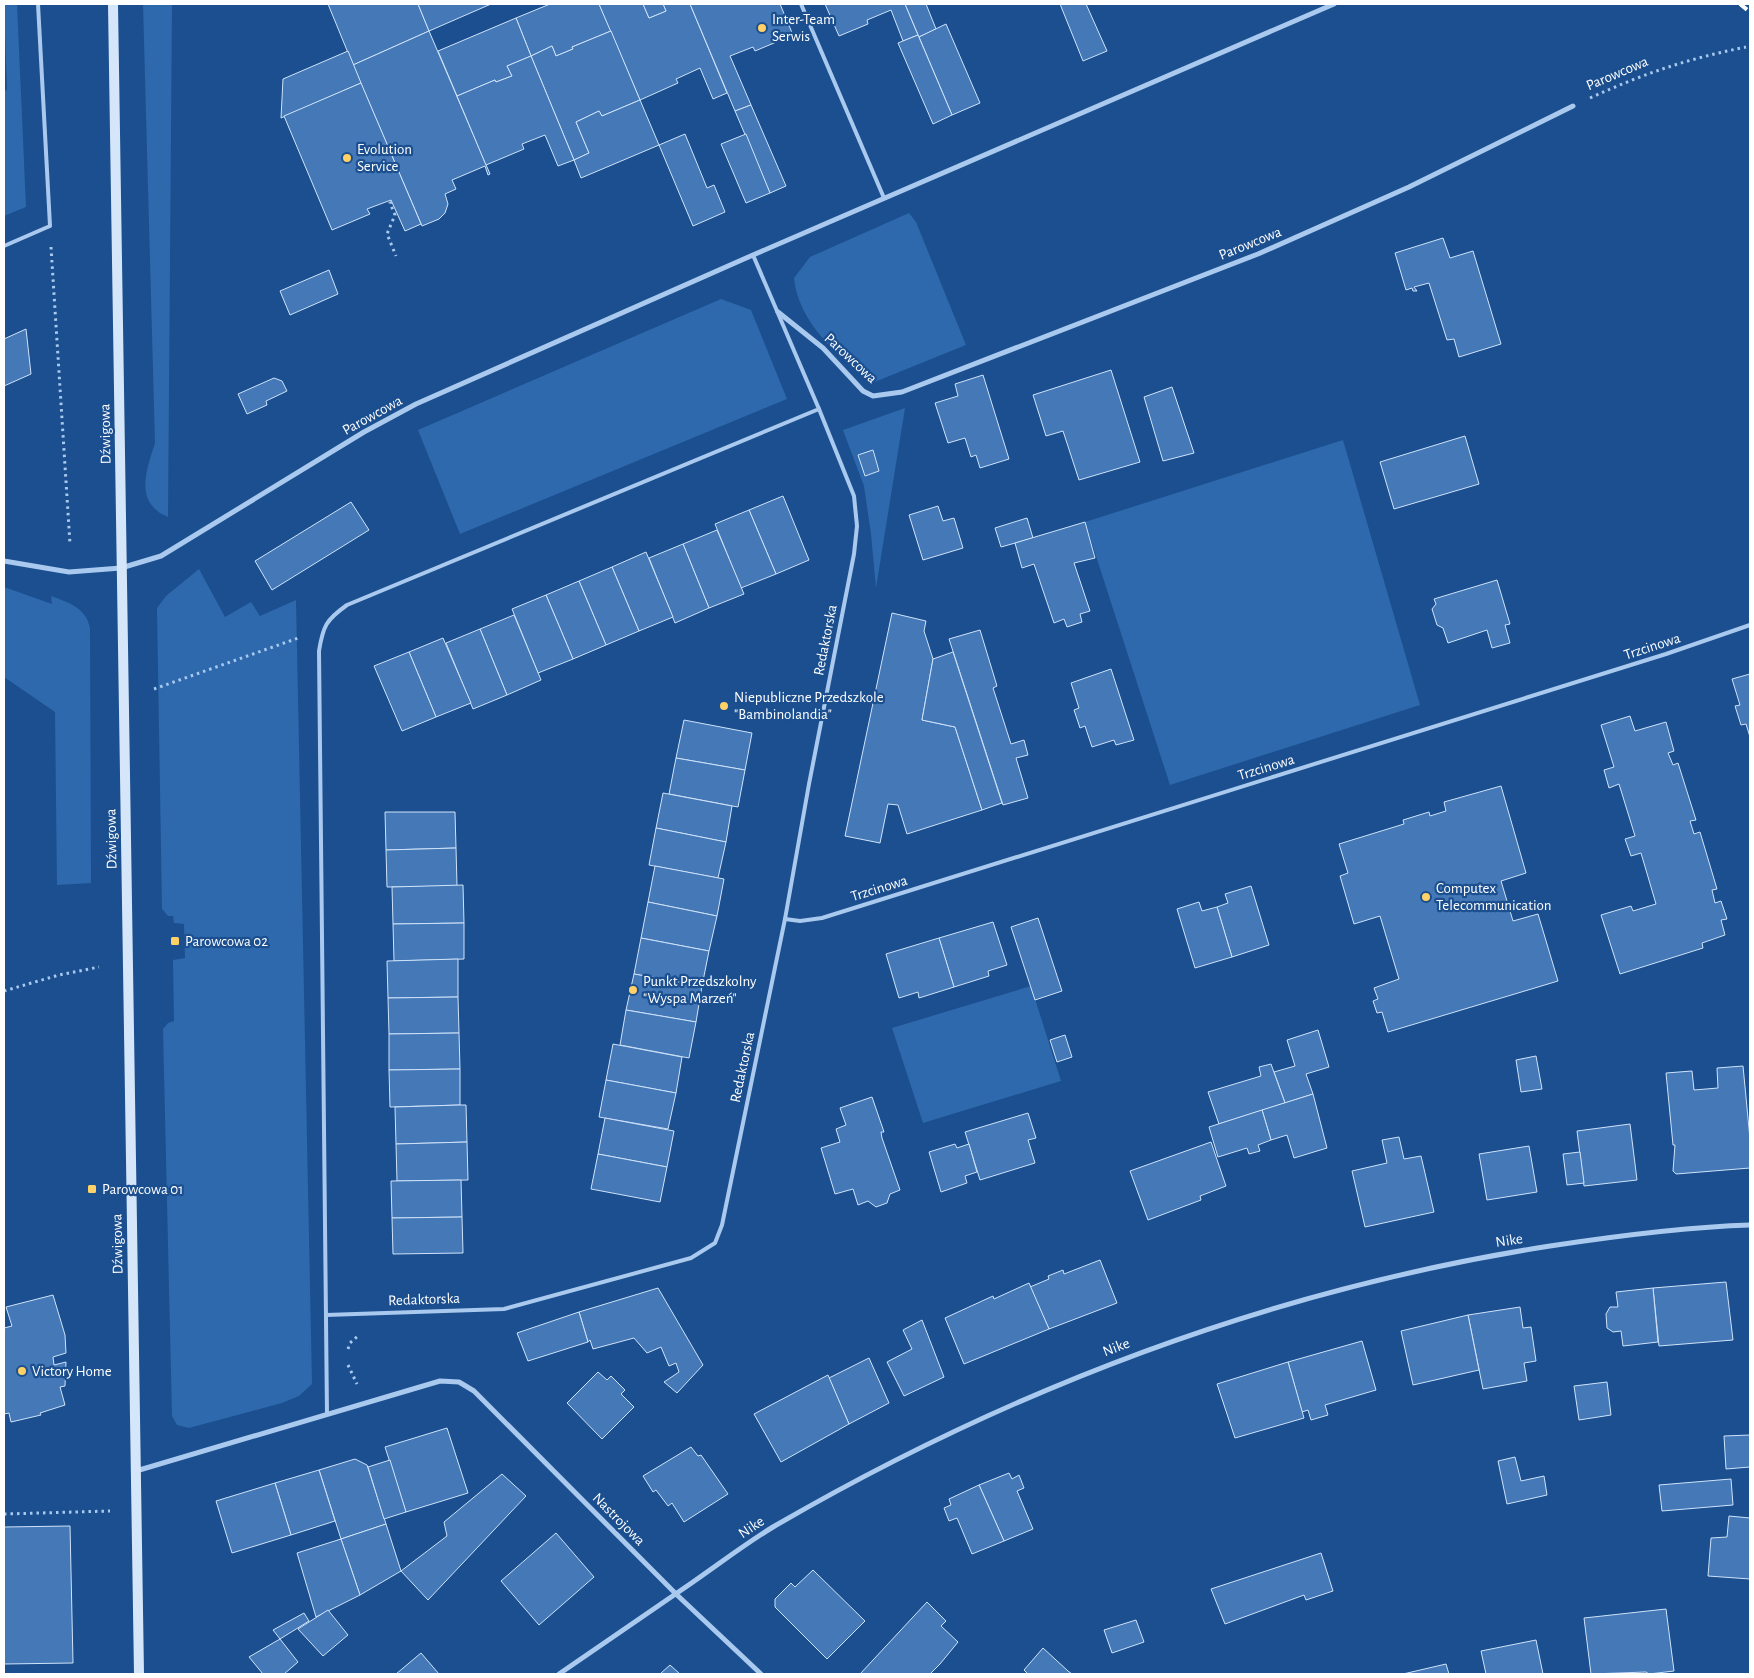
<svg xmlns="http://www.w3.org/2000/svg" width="1754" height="1678" viewBox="0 0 1754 1678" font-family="'Alegreya Sans',sans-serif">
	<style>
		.green { fill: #2e69ad }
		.building { fill: #4478b7; stroke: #cfe3fa }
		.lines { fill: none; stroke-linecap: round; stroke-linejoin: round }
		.path { stroke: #a9c9ee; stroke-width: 3; stroke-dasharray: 2.5 4; stroke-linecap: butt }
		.lane { stroke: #a9c9ee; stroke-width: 4 }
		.street { stroke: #a9c9ee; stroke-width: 5 }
		.secondary { stroke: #d6e6fa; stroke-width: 10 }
		.rail { stroke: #fff; stroke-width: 4; stroke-dasharray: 9 4; stroke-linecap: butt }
		.poi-dot { fill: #ffd166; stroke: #1b4f8f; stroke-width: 2 }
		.labels { text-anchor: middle; stroke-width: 4.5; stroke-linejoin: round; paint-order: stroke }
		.poi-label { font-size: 15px; fill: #fff; stroke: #1b4f8f; text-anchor: start }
		.street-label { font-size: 15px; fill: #fff; stroke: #1b4f8f }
	</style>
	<rect width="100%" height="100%" fill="#1b4f8f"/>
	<!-- green -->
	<g class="green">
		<polygon points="4,4 17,4 26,207 4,216 4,91 7,90"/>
		<path d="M 143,4 L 172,4 L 168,517 C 134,503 146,471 155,443 Z"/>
		<path d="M 909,213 L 916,222 L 966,345 L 872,383 C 838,357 798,322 794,278 L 810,257 Z"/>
		<polygon points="721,299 751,310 787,399 460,534 418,430"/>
		<polygon points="905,408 876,588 871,534 864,486 843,430"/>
		<polygon points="1343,440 1420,705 1170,785 1085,522"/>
		<polygon points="199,569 225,617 251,602 260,616 296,600 312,1384 299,1396 282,1403 189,1428 177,1425 172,1416 163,1029 168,1023 174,1021 173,960 185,958 184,924 174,923 173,916 168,916 162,909 157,608 166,596"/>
		<path d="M 4,587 L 52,604 L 51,596 C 70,603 86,608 90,628 L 91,883 L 57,885 L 55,712 L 4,677 Z"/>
		<polygon points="1031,986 1061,1081 923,1123 892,1028"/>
	</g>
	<!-- building -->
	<g class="building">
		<polygon points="328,4 418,4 429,31 353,65"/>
		<polygon points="418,4 491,4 429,31"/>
		<polygon points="550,4 599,4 611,31 572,47 573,49 556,56 552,46 531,56 516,18"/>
		<polygon points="599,4 643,4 649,18 666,11 663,4 690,4 727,93 713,99 700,68 676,79 678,83 640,100"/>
		<polygon points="643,4 663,4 666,11 649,18"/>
		<polygon points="690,4 780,4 793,35 755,51 753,47 730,56 751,105 735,111"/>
		<polygon points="825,4 905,4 918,35 903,41 891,10 867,20 868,24 839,36"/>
		<polygon points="905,4 926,4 936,29 919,37"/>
		<polygon points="1060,4 1086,4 1107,51 1083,61"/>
		<polygon points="516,18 531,56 507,66 512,76 496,82 495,80 457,96 438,51"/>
		<polygon points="946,24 980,103 952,115 919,37"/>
		<polygon points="429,31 490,174 488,175 485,166 452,180 456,189 445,194 448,204 445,213 439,219 422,226 353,65"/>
		<polygon points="611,31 640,100 602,116 599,111 576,122 589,153 574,160 531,56 552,46 556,56 573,49 572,47"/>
		<polygon points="918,35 952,115 933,124 898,43"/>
		<polygon points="348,51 361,83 281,118 283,79"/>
		<polygon points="531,56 574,160 558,166 545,135 522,144 524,149 486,165 457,96 495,80 496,82 512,76 507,66"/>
		<polygon points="361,83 421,224 405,231 391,200 367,209 370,214 332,230 284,116"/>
		<polygon points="640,100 659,145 581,178 574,160 589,153 576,122 599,111 602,116"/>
		<polygon points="751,105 786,186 770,193 735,111"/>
		<polygon points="685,134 707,188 714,185 725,212 693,226 659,145"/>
		<polygon points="746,134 770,193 746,203 721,144"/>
		<polygon points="1443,238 1450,258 1473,251 1501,344 1459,357 1454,339 1447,340 1429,283 1414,287 1417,291 1413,291 1412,288 1406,290 1395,253"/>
		<polygon points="329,270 338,294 290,315 280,291"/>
		<polygon points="26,329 31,374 4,386 4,339"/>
		<polygon points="1111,370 1140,462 1079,480 1063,431 1046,436 1033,395"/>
		<polygon points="983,375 1009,459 980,468 976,455 971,457 965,438 948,443 935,403 958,396 955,384"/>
		<polygon points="274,378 282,381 287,391 266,401 267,405 247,414 238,394"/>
		<polygon points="1172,387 1194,453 1163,461 1144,397"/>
		<polygon points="1465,436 1479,484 1394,509 1380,462"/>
		<polygon points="873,450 879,471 865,476 858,455"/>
		<polygon points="783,496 809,560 776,574 749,510"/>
		<polygon points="351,502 369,530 272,590 255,561"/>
		<polygon points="938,506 943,521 954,518 963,548 923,560 909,515"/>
		<polygon points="749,510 776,574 741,588 715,524"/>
		<polygon points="1027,518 1033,538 1001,547 995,528"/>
		<polygon points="1085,522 1095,558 1074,563 1090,611 1080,614 1082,622 1067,627 1064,619 1054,623 1034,564 1022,568 1015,543"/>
		<polygon points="717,530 744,594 709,608 683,544"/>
		<polygon points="683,544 709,608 675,623 649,558"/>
		<polygon points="646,552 673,617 639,631 612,567"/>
		<polygon points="612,567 639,631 606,645 579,581"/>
		<polygon points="1497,580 1510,624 1505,625 1510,643 1492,648 1487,630 1448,643 1443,628 1437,625 1432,609 1436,604 1434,599"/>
		<polygon points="579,581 606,645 573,659 546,595"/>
		<polygon points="546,595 573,659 538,673 512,609"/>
		<polygon points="892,613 926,621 924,631 933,659 922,720 955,727 982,810 907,834 898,805 888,804 880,843 845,836"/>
		<polygon points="514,615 541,680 507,695 480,629"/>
		<polygon points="480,629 507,695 473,709 446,643"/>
		<polygon points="980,630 997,686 993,688 1011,744 1024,740 1028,755 1016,758 1028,798 1003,805 949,639"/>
		<polygon points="443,638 471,703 436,717 409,652"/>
		<polygon points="409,652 436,717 402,731 374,666"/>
		<polygon points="953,652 1002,803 982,810 955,727 922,720 933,659"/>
		<polygon points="1111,669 1134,740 1116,745 1114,740 1092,747 1085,726 1080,728 1074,710 1079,708 1071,683"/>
		<polygon points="1750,674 1750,737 1746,724 1741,725 1735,706 1740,705 1732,679"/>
		<polygon points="1630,716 1635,731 1666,722 1674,751 1668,753 1673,765 1678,763 1696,820 1690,821 1694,834 1700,832 1717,889 1712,890 1715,903 1721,901 1727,919 1721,920 1725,935 1702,943 1703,948 1620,974 1601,915 1631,906 1633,911 1656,904 1641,853 1631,856 1625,839 1635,836 1619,784 1609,788 1604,770 1614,767 1601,725"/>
		<polygon points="684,720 752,733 745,770 676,758"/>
		<polygon points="676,758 745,770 738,807 669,794"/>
		<polygon points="1501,786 1526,873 1501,881 1513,921 1538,914 1558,981 1388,1032 1382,1012 1377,1013 1373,1001 1378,999 1374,988 1399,979 1380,916 1354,924 1340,876 1348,873 1339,844 1404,824 1403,820 1429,812 1430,816 1446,811 1444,802"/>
		<polygon points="663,793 732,806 726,842 656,828"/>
		<polygon points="385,812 455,812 456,848 386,850"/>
		<polygon points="656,828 726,842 718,878 649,865"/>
		<polygon points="456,848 457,886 387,887 386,850"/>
		<polygon points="655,866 724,879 717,916 648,902"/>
		<polygon points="463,885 464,923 393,924 392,887"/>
		<polygon points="1251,886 1269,945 1232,957 1217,907 1228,903 1225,894"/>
		<polygon points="648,902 717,916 709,951 641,938"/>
		<polygon points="1199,902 1202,911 1217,907 1232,957 1195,968 1177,909"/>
		<polygon points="1038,918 1062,991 1035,1000 1011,927"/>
		<polygon points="993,922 1007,965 988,971 989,976 954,987 939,938"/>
		<polygon points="464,923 464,959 394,961 393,924"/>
		<polygon points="641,938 709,951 702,986 634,974"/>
		<polygon points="939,938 954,987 919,998 918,992 899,998 886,954"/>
		<polygon points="458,959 458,997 388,998 387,961"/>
		<polygon points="634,974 702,986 696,1022 626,1010"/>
		<polygon points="458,997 459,1033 389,1034 388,998"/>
		<polygon points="626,1010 696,1022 689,1058 620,1045"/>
		<polygon points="1318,1030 1329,1067 1306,1074 1313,1094 1285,1103 1274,1072 1295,1066 1287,1040"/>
		<polygon points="459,1033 460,1069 389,1070 389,1034"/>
		<polygon points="1065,1035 1072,1057 1057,1062 1050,1040"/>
		<polygon points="613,1044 682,1057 676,1093 606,1080"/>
		<polygon points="1536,1056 1542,1089 1521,1092 1516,1060"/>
		<polygon points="1271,1064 1285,1103 1219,1124 1208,1092 1261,1076 1259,1067"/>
		<polygon points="1743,1066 1750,1139 1750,1168 1676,1174 1673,1171 1675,1145 1673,1145 1666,1073 1692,1071 1694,1090 1718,1088 1717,1068"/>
		<polygon points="460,1069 460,1105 390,1107 389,1070"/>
		<polygon points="606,1080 676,1093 668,1129 599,1117"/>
		<polygon points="1313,1094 1327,1148 1294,1158 1287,1135 1271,1140 1262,1110"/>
		<polygon points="872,1097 884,1132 881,1132 882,1138 900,1190 890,1194 887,1203 876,1207 868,1201 858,1205 853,1189 835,1194 821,1148 840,1142 836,1129 846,1125 840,1108"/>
		<polygon points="460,1105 466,1105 467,1142 396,1144 395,1107"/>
		<polygon points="1262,1110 1271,1140 1258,1145 1260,1151 1249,1154 1247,1148 1218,1157 1209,1127"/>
		<polygon points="1028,1113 1036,1138 1028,1140 1035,1163 980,1180 965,1132"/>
		<polygon points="605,1118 674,1131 667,1167 598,1154"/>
		<polygon points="1630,1124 1637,1180 1584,1186 1577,1131"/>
		<polygon points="1399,1137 1404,1159 1421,1156 1434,1212 1365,1227 1352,1171 1387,1163 1382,1140"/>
		<polygon points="467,1142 468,1180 397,1181 396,1144"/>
		<polygon points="1211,1142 1226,1186 1200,1196 1201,1200 1148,1220 1130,1171"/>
		<polygon points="955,1144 957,1148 969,1144 977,1172 965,1176 967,1183 941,1192 929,1152"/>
		<polygon points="1529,1146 1537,1192 1487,1200 1479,1154"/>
		<polygon points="1580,1152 1584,1183 1567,1185 1563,1154"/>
		<polygon points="598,1154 667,1167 660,1202 591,1189"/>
		<polygon points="461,1180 462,1217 392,1218 391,1181"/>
		<polygon points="462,1217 463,1253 393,1254 392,1218"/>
		<polygon points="1100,1260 1117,1303 1049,1329 1030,1287 1049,1279 1048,1276 1063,1270 1064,1274"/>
		<polygon points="1726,1282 1733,1340 1659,1346 1653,1288"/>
		<polygon points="1029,1283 1049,1329 964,1364 945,1318 993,1296 994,1299"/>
		<polygon points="658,1288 703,1365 677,1393 664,1382 679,1372 676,1363 669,1366 661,1347 647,1353 634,1338 593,1349 590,1340 588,1342 579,1312"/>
		<polygon points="1653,1288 1658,1342 1623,1346 1621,1331 1613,1332 1607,1328 1606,1314 1610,1307 1618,1307 1616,1292"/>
		<polygon points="53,1295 65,1335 66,1353 53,1357 54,1365 66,1362 65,1386 60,1387 65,1405 40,1413 41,1415 11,1422 9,1413 4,1414 4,1328 12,1326 6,1307"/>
		<polygon points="1520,1307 1523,1328 1531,1327 1536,1361 1524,1363 1527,1381 1483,1389 1468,1315"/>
		<polygon points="579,1312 588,1342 528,1361 517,1333"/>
		<polygon points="1468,1315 1479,1370 1413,1385 1401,1331"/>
		<polygon points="922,1320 944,1377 904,1396 887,1362 912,1349 903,1330"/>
		<polygon points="1362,1341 1376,1390 1325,1405 1328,1415 1311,1420 1308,1410 1302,1412 1288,1362"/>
		<polygon points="869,1358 889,1403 849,1424 829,1378"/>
		<polygon points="1288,1362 1304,1418 1235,1438 1217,1384"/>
		<polygon points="598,1372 607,1380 611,1376 625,1390 621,1394 634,1407 602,1439 567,1403"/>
		<polygon points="828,1375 849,1424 781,1462 754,1414"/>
		<polygon points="1607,1382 1611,1415 1579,1420 1574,1386"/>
		<polygon points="447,1428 468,1493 406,1512 385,1447"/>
		<polygon points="1750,1435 1750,1467 1726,1469 1724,1436"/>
		<polygon points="691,1447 698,1456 701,1455 728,1494 684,1522 672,1503 668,1506 656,1490 653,1492 643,1476"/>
		<polygon points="1515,1457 1521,1481 1544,1476 1547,1495 1507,1504 1498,1461"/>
		<polygon points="355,1459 367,1465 386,1524 341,1539 319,1470"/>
		<polygon points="390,1460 406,1512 384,1519 368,1467"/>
		<polygon points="319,1470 335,1521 291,1535 275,1483"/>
		<polygon points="1009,1473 1012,1479 1019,1475 1024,1488 1017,1491 1033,1529 1004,1541 979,1485"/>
		<polygon points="502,1474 526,1496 428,1600 401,1571 447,1536 444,1522"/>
		<polygon points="1731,1479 1733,1505 1662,1511 1659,1485"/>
		<polygon points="275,1483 291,1535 232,1553 216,1501"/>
		<polygon points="979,1485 1004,1541 972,1554 957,1518 949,1521 944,1508 951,1505 949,1499"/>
		<polygon points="1729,1516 1750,1518 1750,1579 1708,1576 1711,1538 1727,1537"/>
		<polygon points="386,1524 401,1571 360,1595 341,1539"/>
		<polygon points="70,1526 73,1663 4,1664 4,1527"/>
		<polygon points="556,1533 594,1577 539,1625 501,1581"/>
		<polygon points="341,1539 360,1595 316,1617 297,1553"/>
		<polygon points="1321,1553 1333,1591 1306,1600 1304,1595 1225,1624 1211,1589"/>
		<polygon points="813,1570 865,1621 827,1659 775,1607 775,1599 791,1583 795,1587"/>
		<polygon points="927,1602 946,1621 941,1626 958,1642 940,1664 930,1674 860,1674"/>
		<polygon points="1666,1609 1674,1671 1649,1674 1646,1672 1591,1674 1584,1618"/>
		<polygon points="328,1610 348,1635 323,1656 298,1629"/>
		<polygon points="304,1613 309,1621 280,1639 273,1630"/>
		<polygon points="1136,1620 1144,1642 1112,1653 1104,1630"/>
		<polygon points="280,1639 298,1662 284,1674 263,1674 249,1657"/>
		<polygon points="1536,1640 1543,1674 1486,1674 1481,1651"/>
		<polygon points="1043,1648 1068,1671 1072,1674 1028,1674 1024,1670"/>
		<polygon points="421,1653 439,1674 396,1674"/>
		<polygon points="1446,1664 1449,1674 1403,1674"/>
		<polygon points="670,1665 680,1674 660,1674"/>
	</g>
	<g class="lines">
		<!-- path -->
		<g class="path">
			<path d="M 1590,98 C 1645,73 1687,59 1746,47"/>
			<polyline points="392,202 390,203 395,215 387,234 396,256"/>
			<polyline points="51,247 70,544"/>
			<polyline points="154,689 301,637"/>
			<polyline points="4,991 59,975 99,967"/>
			<polyline points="348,1349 350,1343 359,1335"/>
			<polyline points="348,1365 357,1384"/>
			<polyline points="4,1514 110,1511"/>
		</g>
		<!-- lane -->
		<g class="lane">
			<polyline points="801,4 884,198"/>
			<polyline points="4,246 50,226 38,4"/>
			<polyline points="785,919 800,921 822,918 1666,654 1750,625"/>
			<polyline points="326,1315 504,1309 691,1258 715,1243 722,1225 785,919 809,784 854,554 857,526 854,496 819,409"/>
			<path d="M 327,1414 L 319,651 C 323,626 326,620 347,605 L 819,409 L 753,255"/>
		</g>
		<!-- street -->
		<g class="street">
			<polyline points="778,312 823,348 863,391 873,396 902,392 1258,254 1409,187 1573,106"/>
			<polyline points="4,561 69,572 121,568 161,556 364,432 416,404 753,255 1334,4"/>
			<polyline points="136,1471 440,1381 459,1382 474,1391 676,1594 761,1674"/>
			<path d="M 559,1674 C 603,1644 648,1613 693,1582 C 719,1564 745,1544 773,1527 C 1014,1387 1275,1289 1550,1246 C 1616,1236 1683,1227 1750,1225"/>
		</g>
		<!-- secondary -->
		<polyline class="secondary" points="113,4 139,1674"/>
		<!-- rail -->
		<polyline class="rail" points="1740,4 1750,12"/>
	</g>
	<!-- markers -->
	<g class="poi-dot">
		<circle cx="762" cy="28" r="5"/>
		<circle cx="347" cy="158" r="5"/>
		<circle cx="724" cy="706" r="5"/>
		<circle cx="1426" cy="897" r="5"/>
		<rect x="170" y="936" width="10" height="10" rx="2.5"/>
		<circle cx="633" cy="990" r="5"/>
		<rect x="87" y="1184" width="10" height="10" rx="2.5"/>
		<circle cx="22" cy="1371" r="5"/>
	</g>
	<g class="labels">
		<!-- poi labels -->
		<g class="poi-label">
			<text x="772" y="24">Inter-Team<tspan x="772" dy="17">Serwis</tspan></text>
			<text x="357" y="154">Evolution<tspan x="357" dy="17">Service</tspan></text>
			<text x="734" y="702">Niepubliczne Przedszkole<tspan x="734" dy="17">"Bambinolandia"</tspan></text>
			<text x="1436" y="893">Computex<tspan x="1436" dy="17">Telecommunication</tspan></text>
			<text x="185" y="946">Parowcowa 02</text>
			<text x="643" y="986">Punkt Przedszkolny<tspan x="643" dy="17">"Wyspa Marzeń"</tspan></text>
			<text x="102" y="1194">Parowcowa 01</text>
			<text x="32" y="1376">Victory Home</text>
		</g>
		<!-- street labels -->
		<g class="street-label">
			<text transform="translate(1617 73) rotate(-23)" y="5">Parowcowa</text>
			<text transform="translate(1250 243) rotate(-22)" y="5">Parowcowa</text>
			<text transform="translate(851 358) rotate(43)" y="5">Parowcowa</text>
			<text transform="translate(372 415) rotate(-29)" y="5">Parowcowa</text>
			<text transform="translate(105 434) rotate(-91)" y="5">Dźwigowa</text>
			<text transform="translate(825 640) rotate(-79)" y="5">Redaktorska</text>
			<text transform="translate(1652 646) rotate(-18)" y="5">Trzcinowa</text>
			<text transform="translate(1266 767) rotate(-17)" y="5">Trzcinowa</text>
			<text transform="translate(111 839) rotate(-91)" y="5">Dźwigowa</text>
			<text transform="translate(879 888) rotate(-17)" y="5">Trzcinowa</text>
			<text transform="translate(742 1067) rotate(-78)" y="5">Redaktorska</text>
			<text transform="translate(1509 1240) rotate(-9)" y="5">Nike</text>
			<text transform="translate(117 1244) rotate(-91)" y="5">Dźwigowa</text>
			<text transform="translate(424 1299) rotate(-2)" y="5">Redaktorska</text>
			<text transform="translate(1116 1347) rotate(-21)" y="5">Nike</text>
			<text transform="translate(619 1519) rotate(45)" y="5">Nastrojowa</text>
			<text transform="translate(751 1527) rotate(-34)" y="5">Nike</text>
		</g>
	</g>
	<!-- border -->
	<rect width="1754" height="1678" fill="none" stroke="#ffffff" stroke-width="10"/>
</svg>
